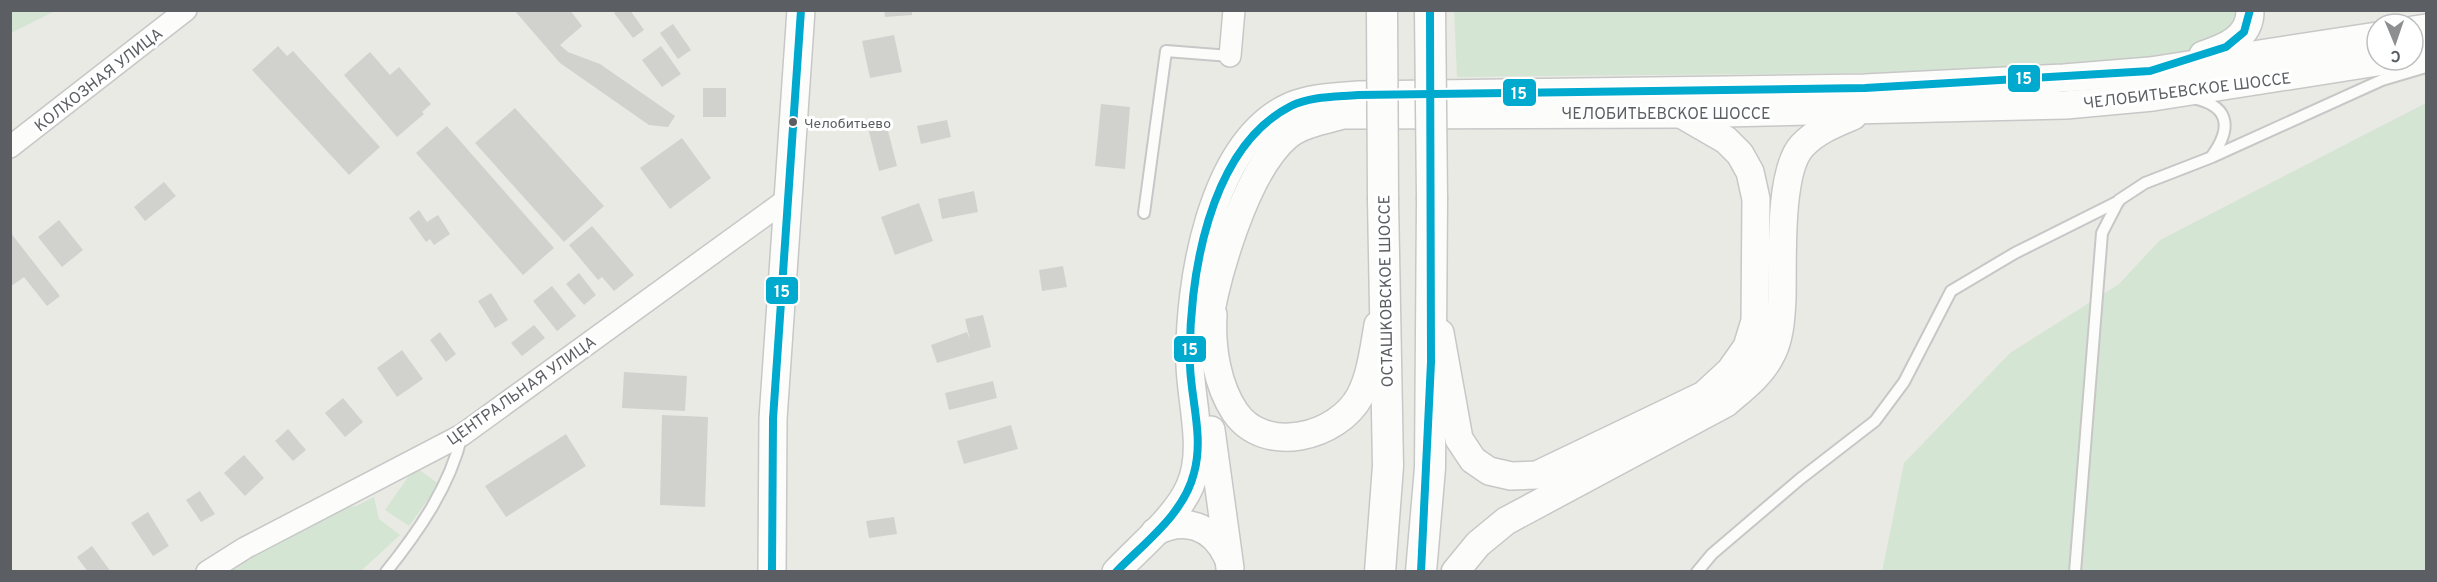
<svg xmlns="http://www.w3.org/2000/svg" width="2437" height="582" viewBox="0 0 2437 582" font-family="Overpass,sans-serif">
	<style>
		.green { fill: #d4e5d3 }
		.building { fill: #d1d1ce }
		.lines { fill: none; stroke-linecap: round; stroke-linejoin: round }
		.service-casing { stroke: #c7c7c7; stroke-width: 14 }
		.minor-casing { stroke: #c7c7c7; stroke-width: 24 }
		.tertiary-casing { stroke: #c7c7c7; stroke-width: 30 }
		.secondary-casing { stroke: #c7c7c7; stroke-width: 33 }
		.service { stroke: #fcfcfb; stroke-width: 10 }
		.minor { stroke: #fcfcfb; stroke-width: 21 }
		.tertiary { stroke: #fcfcfb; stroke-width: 27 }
		.secondary { stroke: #fcfcfb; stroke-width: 30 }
		.secondary-bridge-casing { stroke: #c7c7c7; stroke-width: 33; stroke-linecap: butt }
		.secondary-bridge { stroke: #fcfcfb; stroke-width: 30 }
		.bus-1-casing { stroke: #fff; stroke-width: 12 }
		.bus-1 { stroke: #00a9ce; stroke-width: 8 }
		.bus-dot { fill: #5b5e62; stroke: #fff; stroke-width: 2 }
		.labels { text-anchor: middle; stroke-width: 6; stroke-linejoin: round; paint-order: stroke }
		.bus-label { font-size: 14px; fill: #5b5e62; stroke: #fff; text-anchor: start }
		.street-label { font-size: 16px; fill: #5b5e62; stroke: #fff }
		.line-badge { stroke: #fff; stroke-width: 2 }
		.badge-label { font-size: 16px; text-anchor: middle; font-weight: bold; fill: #fff }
	</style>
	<rect width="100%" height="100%" fill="#eaeae5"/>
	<!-- green -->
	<g class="green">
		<polygon points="11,10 55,10 55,11 11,33"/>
		<polygon points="2239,10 2240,19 2222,42 2151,59 1961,72 1457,77 1454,11"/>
		<polygon points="2426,103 2426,571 1882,572 1904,463 2010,353 2119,284 2160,240"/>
		<polygon points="415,467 439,484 409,526 385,510"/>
		<polygon points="374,497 379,519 400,535 361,571 227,572 336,508 356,506"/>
	</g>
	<!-- building -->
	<g class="building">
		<polygon points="514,10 570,10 582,26 560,45 568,52 600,64 675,116 668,127 649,125 560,63"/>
		<polygon points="618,10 630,10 644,30 633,38 614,13"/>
		<polygon points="884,10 912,10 912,15 885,17"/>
		<polygon points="673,24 691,50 678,59 660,33"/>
		<polygon points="894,35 902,72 870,78 862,41"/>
		<polygon points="278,46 287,56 293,51 380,147 349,175 252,70"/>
		<polygon points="661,46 681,74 662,87 642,60"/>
		<polygon points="370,52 390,75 399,67 431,104 422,112 424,114 397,137 344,75"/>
		<rect x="703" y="88" width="23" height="29"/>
		<polygon points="1101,104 1130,107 1125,169 1095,166"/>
		<polygon points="515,108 604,206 564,242 475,143"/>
		<polygon points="947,120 951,137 921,144 917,126"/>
		<polygon points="886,123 897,166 879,171 868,128"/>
		<polygon points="447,126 554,248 523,275 416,153"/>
		<polygon points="682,138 711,178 670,209 640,168"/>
		<polygon points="164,182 176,196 145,221 134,207"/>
		<polygon points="974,191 978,212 942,219 938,199"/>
		<polygon points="919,203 933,241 895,255 881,217"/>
		<polygon points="419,210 427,222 438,215 450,234 434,245 430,239 426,242 409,218"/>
		<polygon points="59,220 83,250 62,267 38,237"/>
		<polygon points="592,226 634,275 614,291 602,277 598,280 569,245"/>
		<polygon points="10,232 60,296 47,306 24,277 10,287"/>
		<polygon points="1063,266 1067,287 1042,291 1039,270"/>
		<polygon points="579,273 596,295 584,305 566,284"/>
		<polygon points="552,286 576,316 557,331 533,301"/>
		<polygon points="491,293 508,320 495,328 478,301"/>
		<polygon points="983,315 991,347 937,363 931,345 967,332 970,340 965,319"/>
		<polygon points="534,325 545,338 522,356 511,343"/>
		<polygon points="440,332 456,354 446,362 430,340"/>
		<polygon points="402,350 423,379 397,397 377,368"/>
		<polygon points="624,372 687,376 685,411 622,408"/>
		<polygon points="993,381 997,398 949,410 945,393"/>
		<polygon points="343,398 363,422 345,437 325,413"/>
		<polygon points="662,415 708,417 705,507 660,505"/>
		<polygon points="1011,425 1018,449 964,464 957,441"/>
		<polygon points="288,429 306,450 293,461 275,441"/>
		<polygon points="566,434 586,466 506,517 485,486"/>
		<polygon points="244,455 264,478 245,496 224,473"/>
		<polygon points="200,491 215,514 201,522 186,500"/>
		<polygon points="148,512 169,546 153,556 131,523"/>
		<polygon points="894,517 897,534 869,538 866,521"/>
		<polygon points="92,546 111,572 88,572 77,557"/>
	</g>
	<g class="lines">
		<!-- service casing -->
		<g class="service-casing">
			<g id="service">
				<path d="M 2197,99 C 2232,108 2230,131 2212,156"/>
				<polyline points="1144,213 1166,51 1230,56"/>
				<path d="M 386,572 C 419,531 450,486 462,435"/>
				<polyline points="1697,572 1712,554 1800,479 1875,421 1904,382 1951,291 2015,253 2119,201"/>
				<polyline points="2075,572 2102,233 2119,200 2145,183 2212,157 2382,80 2426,67"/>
			</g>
		</g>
		<!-- minor casing -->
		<g class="minor-casing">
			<g id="minor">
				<polyline points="1230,56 1234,10"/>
				<polyline points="10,147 186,10"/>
				<polyline points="207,572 245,548 462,435 786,200"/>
			</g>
		</g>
		<!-- tertiary casing -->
		<g class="tertiary-casing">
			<g id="tertiary">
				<polyline points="2413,30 2426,28"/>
				<path d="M 2203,55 C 2224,48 2251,38 2250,10"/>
				<polyline points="2413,56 2426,54"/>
				<path d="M 1213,315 C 1211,347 1217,385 1235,412 C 1265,456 1338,437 1360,396 C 1371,375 1374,348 1378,325"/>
				<polyline points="1440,333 1459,439 1473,460 1489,471 1511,476 1537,475 1704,395 1730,371 1747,347 1755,321 1756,199 1750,172 1740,154 1726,140 1681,114"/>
				<path d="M 1207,335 C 1214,281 1245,172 1287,136 C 1301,124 1325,120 1343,115 L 1680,114 L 2066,105 L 2153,97 L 2390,60"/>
				<polyline points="1211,430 1230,568"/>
				<path d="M 1155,532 C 1184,516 1213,526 1227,556"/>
				<polyline points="772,572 773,419 801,10"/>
				<path d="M 1116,572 C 1139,547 1177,517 1190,486 C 1206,450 1191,403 1190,365 C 1188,287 1210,142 1291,106 C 1312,97 1336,97 1358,95 L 1865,88 L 2064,78 L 2150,71 L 2377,36"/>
				<path d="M 1455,572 L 1478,544 L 1506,521 L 1726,403 C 1742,389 1760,376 1770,357 C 1780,340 1781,318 1782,299 C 1783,263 1778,172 1802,146 C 1816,131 1834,124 1853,116"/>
			</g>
		</g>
		<!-- secondary casing -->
		<g class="secondary-casing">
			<g id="secondary">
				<polyline points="1380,572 1388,466 1383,200"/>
				<polyline points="1421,572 1430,468 1432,200"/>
			</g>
		</g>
		<!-- service -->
		<use href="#service" class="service"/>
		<!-- minor -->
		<use href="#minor" class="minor"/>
		<!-- tertiary -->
		<use href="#tertiary" class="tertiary"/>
		<!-- secondary -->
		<use href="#secondary" class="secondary"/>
		<!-- secondary-bridge casing -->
		<g class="secondary-bridge-casing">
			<g id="secondary-bridge">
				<polyline points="1382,10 1383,200"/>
				<polyline points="1430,10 1432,200"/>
			</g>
		</g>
		<!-- secondary-bridge -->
		<use href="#secondary-bridge" class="secondary-bridge"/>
		<!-- bus-1 casing -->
		<g class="bus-1-casing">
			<g id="bus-1">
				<polyline points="772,572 773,419 801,10"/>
				<path d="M 1116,572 C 1145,542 1184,514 1194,473 C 1204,437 1191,400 1190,365 C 1188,281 1208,148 1291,106 C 1311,96 1336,97 1358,95 L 1865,88 L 2150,71 L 2226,47 L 2244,32 L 2250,10"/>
				<polyline points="1421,572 1431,362 1430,10"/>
			</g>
		</g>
		<!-- bus-1 -->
		<use href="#bus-1" class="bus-1"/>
	</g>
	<!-- markers -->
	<circle class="bus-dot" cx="793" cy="122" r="5"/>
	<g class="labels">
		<!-- bus labels -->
		<g class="bus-label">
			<text x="804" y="128">Челобитьево</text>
		</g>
		<!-- street labels -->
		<g class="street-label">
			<text transform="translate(98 79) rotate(-38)" y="6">КОЛХОЗНАЯ УЛИЦА</text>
			<text transform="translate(2187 90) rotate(-7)" y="6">ЧЕЛОБИТЬЕВСКОЕ ШОССЕ</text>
			<text x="1666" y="119">ЧЕЛОБИТЬЕВСКОЕ ШОССЕ</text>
			<text transform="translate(1385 291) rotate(-91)" y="6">ОСТАШКОВСКОЕ ШОССЕ</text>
			<text transform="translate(521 390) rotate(-35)" y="6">ЦЕНТРАЛЬНАЯ УЛИЦА</text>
		</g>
	</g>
	<g class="line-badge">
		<rect x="2007" y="64" width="34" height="29" rx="6" fill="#00a9ce"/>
		<rect x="1502" y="78" width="35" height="29" rx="6" fill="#00a9ce"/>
		<rect x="765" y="276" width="34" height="29" rx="6" fill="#00a9ce"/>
		<rect x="1173" y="335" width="34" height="28" rx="6" fill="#00a9ce"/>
	</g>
	<g class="badge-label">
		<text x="2024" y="84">15</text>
		<text x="1519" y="99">15</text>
		<text x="782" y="297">15</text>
		<text x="1190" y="355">15</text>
	</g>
	<!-- border -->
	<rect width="2437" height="582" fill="none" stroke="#5b5e62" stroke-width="24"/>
	<!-- north arrow -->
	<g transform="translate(2395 42) rotate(178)"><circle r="28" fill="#ffffff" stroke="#bdbfc0" stroke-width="1.5"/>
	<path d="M0-4.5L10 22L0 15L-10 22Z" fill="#8d8f90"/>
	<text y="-9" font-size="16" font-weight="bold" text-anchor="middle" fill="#5b5e62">С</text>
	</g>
</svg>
